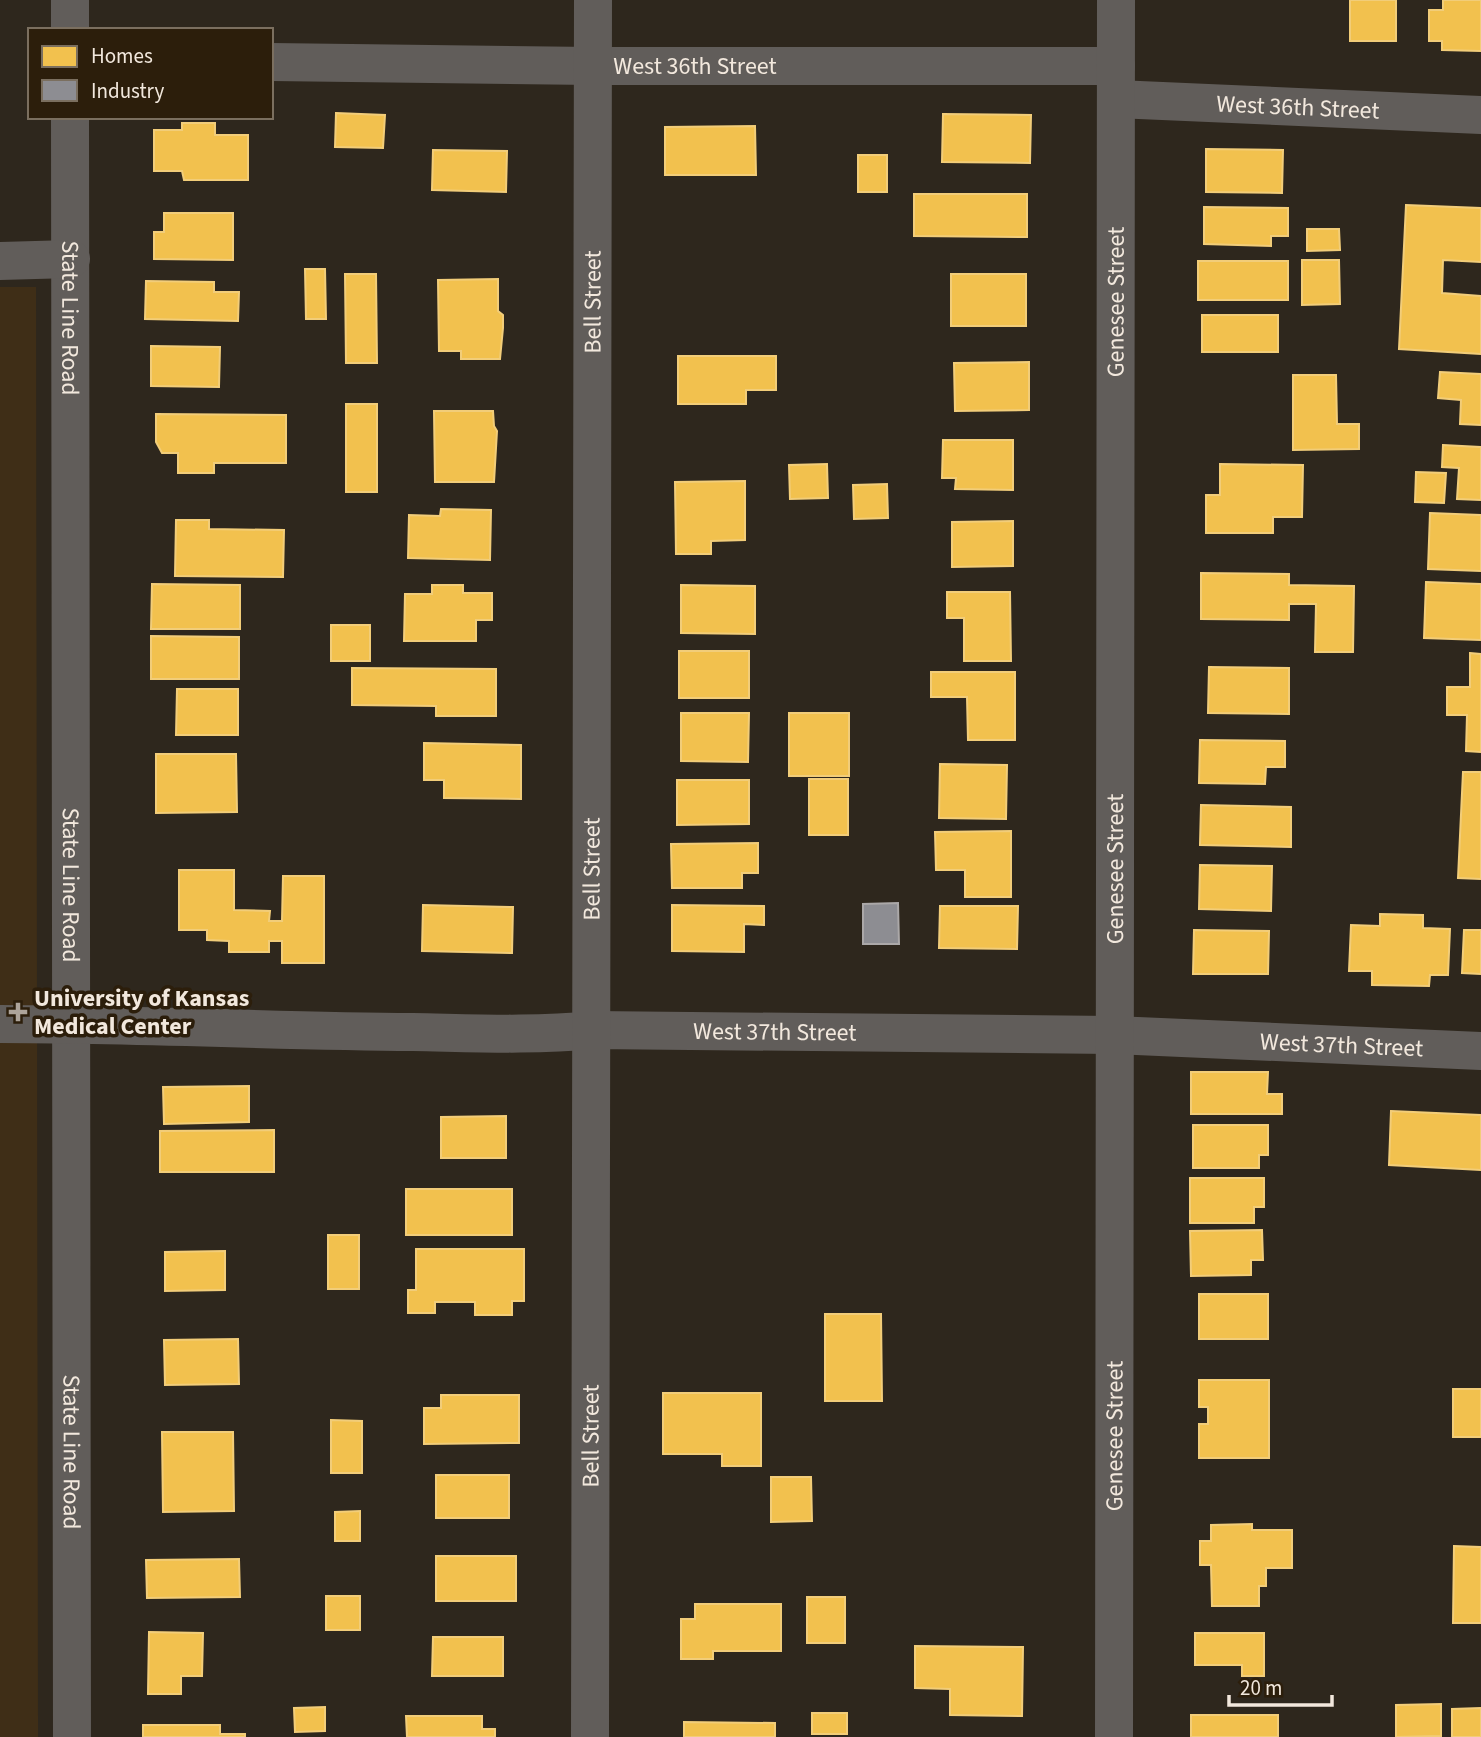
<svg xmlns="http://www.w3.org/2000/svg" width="1481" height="1737" viewBox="0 0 1481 1737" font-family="'Source Sans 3',sans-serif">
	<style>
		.built { fill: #3f2e17 }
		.homes { fill: #f2c14e; stroke: #f2cd79; stroke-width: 2 }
		.industry { fill: #8d8d92; stroke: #aba8a8; stroke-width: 2 }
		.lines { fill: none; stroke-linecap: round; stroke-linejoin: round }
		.street { stroke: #615d5a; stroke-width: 38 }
		.poi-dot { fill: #ada49a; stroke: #2c1e0b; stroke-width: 2.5 }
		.labels { text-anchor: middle; stroke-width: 7; stroke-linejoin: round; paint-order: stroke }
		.street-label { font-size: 24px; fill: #f2e8dd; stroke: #2c1e0b }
		.poi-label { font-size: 24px; font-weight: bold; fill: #f2e8dd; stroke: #2c1e0b; text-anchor: start }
	</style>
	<rect width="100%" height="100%" fill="#2e271d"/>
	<!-- built -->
	<polygon class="built" points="0,287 36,287 38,1737 0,1737"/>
	<!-- homes -->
	<g class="homes">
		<rect x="1350" y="0" width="46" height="41"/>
		<polygon points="1443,0 1481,0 1481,51 1442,50 1442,41 1429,41 1429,10 1443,10"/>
		<polygon points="336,113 385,115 383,148 335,147"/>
		<polygon points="943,114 1031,115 1030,163 942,162"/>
		<polygon points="182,123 215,123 215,135 248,135 248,180 184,180 182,171 154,171 154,130 182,130"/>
		<polygon points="755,126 756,175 665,175 665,127"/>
		<polygon points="1206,149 1283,150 1282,193 1206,192"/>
		<polygon points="433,150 507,151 506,192 432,190"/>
		<rect x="858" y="155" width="29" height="37"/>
		<polygon points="914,194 1027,194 1027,237 914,236"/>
		<polygon points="1406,205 1481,208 1481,262 1443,260 1442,293 1481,296 1481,354 1399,349"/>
		<polygon points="1204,207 1288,208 1288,236 1271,236 1271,246 1204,244"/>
		<polygon points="164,213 233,213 233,260 154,259 154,232 164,232"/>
		<polygon points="1307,229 1339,229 1340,250 1307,251"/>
		<polygon points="1302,260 1339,260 1340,304 1302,305"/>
		<rect x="1198" y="261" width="90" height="39"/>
		<polygon points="305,269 325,269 326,319 306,319"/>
		<polygon points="345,274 376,274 377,363 346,363"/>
		<rect x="951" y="274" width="75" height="52"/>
		<polygon points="498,279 498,311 503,315 503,328 500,359 461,359 461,351 439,351 438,280"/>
		<polygon points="146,281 214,282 214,292 239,292 238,321 145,319"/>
		<rect x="1202" y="315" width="76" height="37"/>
		<polygon points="151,346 220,347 219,387 151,386"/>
		<polygon points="678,356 776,356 776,390 746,390 746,404 678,404"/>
		<polygon points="1029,362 1029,410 955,411 954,363"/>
		<polygon points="1440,372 1481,374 1481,425 1460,424 1461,400 1438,398"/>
		<polygon points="1293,375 1336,375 1337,424 1359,424 1359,449 1293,450"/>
		<rect x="346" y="404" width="31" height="88"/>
		<polygon points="434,411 493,411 494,426 497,431 494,482 435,482"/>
		<polygon points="156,414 286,415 286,463 214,463 214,473 178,473 178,453 162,453 156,442"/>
		<polygon points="943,440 1013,440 1013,490 955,489 956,478 942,478"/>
		<polygon points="1443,445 1481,447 1481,500 1457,499 1459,468 1442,467"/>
		<polygon points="827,464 828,498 790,499 789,465"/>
		<polygon points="1220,464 1303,465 1302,517 1273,517 1273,533 1206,533 1206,495 1220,495"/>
		<polygon points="1416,472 1446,473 1444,503 1415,502"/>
		<polygon points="745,481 745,540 711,541 711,554 676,554 675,482"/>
		<polygon points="887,484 888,518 854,519 853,485"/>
		<polygon points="441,509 491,510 490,560 408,558 409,515 440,516"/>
		<polygon points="1430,513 1481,515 1481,571 1428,569"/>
		<polygon points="176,520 209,520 209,529 284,530 283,577 175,576"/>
		<polygon points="1013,521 1013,566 952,567 952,522"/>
		<polygon points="1201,573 1289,574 1289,585 1354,586 1353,652 1315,652 1316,604 1289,604 1289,620 1201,619"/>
		<polygon points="1426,582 1481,584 1481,640 1424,638"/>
		<polygon points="152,584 240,585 240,629 151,629"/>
		<polygon points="432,585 463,585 463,593 492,593 492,620 476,620 476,641 404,641 405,594 432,594"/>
		<polygon points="681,585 755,586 755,634 681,633"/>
		<polygon points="947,592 1010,592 1011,661 964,661 964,618 947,618"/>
		<rect x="331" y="625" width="39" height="36"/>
		<polygon points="151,636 239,637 239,679 151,679"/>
		<rect x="679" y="651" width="70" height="47"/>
		<polygon points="1470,653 1481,654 1481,752 1466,751 1467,715 1447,715 1447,687 1470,687"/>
		<polygon points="1209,667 1289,668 1289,714 1208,713"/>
		<polygon points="352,668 496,669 496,716 436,716 436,706 352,705"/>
		<polygon points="931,672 1015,672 1015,740 968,740 967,697 931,697"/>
		<polygon points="177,689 238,689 238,735 176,735"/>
		<polygon points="681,713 749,713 748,762 681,761"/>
		<rect x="789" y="713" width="60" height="63"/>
		<polygon points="1200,740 1285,741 1285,767 1266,767 1265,784 1199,783"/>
		<polygon points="424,743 521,745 521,799 444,798 444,780 424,780"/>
		<polygon points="156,754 236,754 237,812 156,813"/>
		<polygon points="940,764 1007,765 1006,819 939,818"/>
		<polygon points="1463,772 1481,772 1481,879 1458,878"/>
		<rect x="809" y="779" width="39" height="56"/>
		<polygon points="677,780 749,780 749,824 677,825"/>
		<polygon points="1201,805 1291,807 1291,847 1200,845"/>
		<polygon points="1011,831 1011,897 965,897 965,870 936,870 935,832"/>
		<polygon points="758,843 758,873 742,873 742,888 672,888 671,844"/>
		<polygon points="1200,865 1272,866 1271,911 1199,909"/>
		<polygon points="179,870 234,870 234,910 270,911 269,921 282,921 283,876 324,876 324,963 282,963 282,941 269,941 269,952 229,952 229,941 207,940 207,930 179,930"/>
		<polygon points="423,905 513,907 512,953 422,951"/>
		<polygon points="672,905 764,906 764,925 744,924 744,952 672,951"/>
		<polygon points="940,906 1018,906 1017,949 939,948"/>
		<polygon points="1380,914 1423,915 1423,928 1450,929 1448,975 1430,975 1429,986 1372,985 1372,971 1349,971 1351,925 1380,926"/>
		<polygon points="1194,930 1269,931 1268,974 1193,974"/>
		<polygon points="1464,930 1481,930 1481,974 1462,973"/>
		<polygon points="1191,1072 1268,1072 1267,1094 1282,1094 1282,1114 1191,1114"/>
		<polygon points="249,1086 249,1122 164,1124 163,1087"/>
		<polygon points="1391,1111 1481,1115 1481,1170 1389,1165"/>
		<polygon points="506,1116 506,1158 441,1158 441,1117"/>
		<polygon points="1193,1125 1268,1125 1268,1155 1259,1155 1259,1168 1193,1168"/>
		<polygon points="274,1130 274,1172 160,1172 160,1131"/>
		<polygon points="1190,1178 1264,1178 1264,1207 1254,1207 1254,1223 1190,1223"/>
		<rect x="406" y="1189" width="106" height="46"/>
		<polygon points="1262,1230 1263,1260 1251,1260 1251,1275 1191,1276 1190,1231"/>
		<rect x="328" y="1235" width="31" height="54"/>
		<polygon points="416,1249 524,1249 524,1301 512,1301 512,1315 475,1315 475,1302 435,1302 435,1313 408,1313 408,1290 416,1290"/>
		<polygon points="225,1251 225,1290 165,1291 165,1252"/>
		<rect x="1199" y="1294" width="69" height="45"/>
		<polygon points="825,1314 881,1314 882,1401 825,1401"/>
		<polygon points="238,1339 239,1384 165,1385 164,1340"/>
		<polygon points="1199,1380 1269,1380 1269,1458 1199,1458 1199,1424 1208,1424 1208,1407 1199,1407"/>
		<rect x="1453" y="1389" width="28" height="48"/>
		<polygon points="663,1393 761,1393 761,1466 722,1466 722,1454 663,1454"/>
		<polygon points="441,1395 519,1395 519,1443 424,1444 424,1408 441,1408"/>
		<polygon points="331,1420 362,1421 362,1473 331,1473"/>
		<polygon points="162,1432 233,1432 234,1511 163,1512"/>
		<rect x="436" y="1475" width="73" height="43"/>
		<polygon points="771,1477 811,1477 812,1521 771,1522"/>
		<polygon points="360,1511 360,1541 335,1541 335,1512"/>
		<polygon points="1252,1524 1252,1530 1292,1530 1292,1568 1266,1568 1266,1586 1259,1586 1259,1606 1212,1606 1211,1565 1200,1565 1200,1541 1211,1541 1211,1525"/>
		<polygon points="1454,1546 1481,1547 1481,1623 1453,1623"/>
		<rect x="436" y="1556" width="80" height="45"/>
		<polygon points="239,1559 240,1597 147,1598 146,1560"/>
		<rect x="326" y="1596" width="34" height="34"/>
		<rect x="807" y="1597" width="38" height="46"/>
		<polygon points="695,1604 781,1604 781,1651 713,1651 713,1659 681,1659 681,1619 695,1619"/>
		<polygon points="149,1632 203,1633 202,1676 181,1676 181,1694 148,1694"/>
		<polygon points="1195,1633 1264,1633 1264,1676 1242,1676 1242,1665 1195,1665"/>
		<polygon points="433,1637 503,1637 503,1676 432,1676"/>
		<polygon points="915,1646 1023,1647 1022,1716 950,1715 950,1689 915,1688"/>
		<polygon points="1441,1704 1441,1736 1396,1737 1396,1705"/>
		<polygon points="325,1707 325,1731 295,1732 294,1708"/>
		<polygon points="1481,1708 1481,1737 1452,1737 1452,1709"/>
		<rect x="812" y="1713" width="35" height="21"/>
		<rect x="1191" y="1715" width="87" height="22"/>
		<polygon points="406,1716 482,1716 482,1729 495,1729 495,1737 407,1737"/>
		<polygon points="684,1722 775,1723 775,1737 684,1737"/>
		<polygon points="143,1725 220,1725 220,1734 245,1734 245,1737 143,1737"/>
	</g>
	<!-- industry -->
	<polygon class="industry" points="898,903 899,944 863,944 863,904"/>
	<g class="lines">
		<!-- street -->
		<g class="street">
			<polyline points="70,30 70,0"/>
			<path id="s1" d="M 271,62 L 593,66 L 1116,66"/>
			<path id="s2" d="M 1116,99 L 1481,115"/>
			<path id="s3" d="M 70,117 L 72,1737"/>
			<polyline points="0,261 71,259"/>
			<path id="s4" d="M 0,1024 C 138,1024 275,1031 413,1032 C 473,1033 533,1036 593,1030 L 1114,1035 L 1481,1051"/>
			<path id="s5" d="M 590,1737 L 593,0"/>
			<path id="s6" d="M 1114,1737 L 1116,0"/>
		</g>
	</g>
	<!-- markers -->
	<path class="poi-dot" d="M14.5 1001.5h7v7h7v7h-7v7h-7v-7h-7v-7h7z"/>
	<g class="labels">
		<!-- street labels -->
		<g class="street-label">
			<text dy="8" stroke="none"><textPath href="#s1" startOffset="424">West 36th Street</textPath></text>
			<text dy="8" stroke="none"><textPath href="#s2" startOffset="182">West 36th Street</textPath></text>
			<text dy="8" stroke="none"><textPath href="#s5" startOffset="1435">Bell Street</textPath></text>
			<text dy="8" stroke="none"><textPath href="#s6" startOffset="1435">Genesee Street</textPath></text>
			<text dy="8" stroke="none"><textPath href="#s3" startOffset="201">State Line Road</textPath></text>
			<text dy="8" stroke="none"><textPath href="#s6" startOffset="868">Genesee Street</textPath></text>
			<text dy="8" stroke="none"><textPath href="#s5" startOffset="868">Bell Street</textPath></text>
			<text dy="8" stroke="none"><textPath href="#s3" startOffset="768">State Line Road</textPath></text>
			<text dy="8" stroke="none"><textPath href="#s4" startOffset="775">West 37th Street</textPath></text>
			<text dy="8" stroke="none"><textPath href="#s4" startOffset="1342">West 37th Street</textPath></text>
			<text dy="8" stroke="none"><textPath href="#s5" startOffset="301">Bell Street</textPath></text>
			<text dy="8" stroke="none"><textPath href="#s6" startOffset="301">Genesee Street</textPath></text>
			<text dy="8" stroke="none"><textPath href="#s3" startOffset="1335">State Line Road</textPath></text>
		</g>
		<!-- poi labels -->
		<g class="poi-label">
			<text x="34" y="1006">University of Kansas<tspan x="34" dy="28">Medical Center</tspan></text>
		</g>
	</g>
	<!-- legend -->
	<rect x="28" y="28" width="245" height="91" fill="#2c1e0b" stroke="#7b6f5f" stroke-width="2"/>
	<rect x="42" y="46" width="35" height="21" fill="#f2c14e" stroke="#7b6f5f" stroke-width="2"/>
	<text x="91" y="63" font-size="21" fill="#f2e8dd">Homes</text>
	<rect x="42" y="80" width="35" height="21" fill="#8d8d92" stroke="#7b6f5f" stroke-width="2"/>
	<text x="91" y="98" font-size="21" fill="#f2e8dd">Industry</text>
	<!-- scale -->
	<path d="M1229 1695v10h103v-10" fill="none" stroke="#f2e8dd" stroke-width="3.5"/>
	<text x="1240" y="1695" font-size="21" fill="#f2e8dd" stroke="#2c1e0b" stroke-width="5" paint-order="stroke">20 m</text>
</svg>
